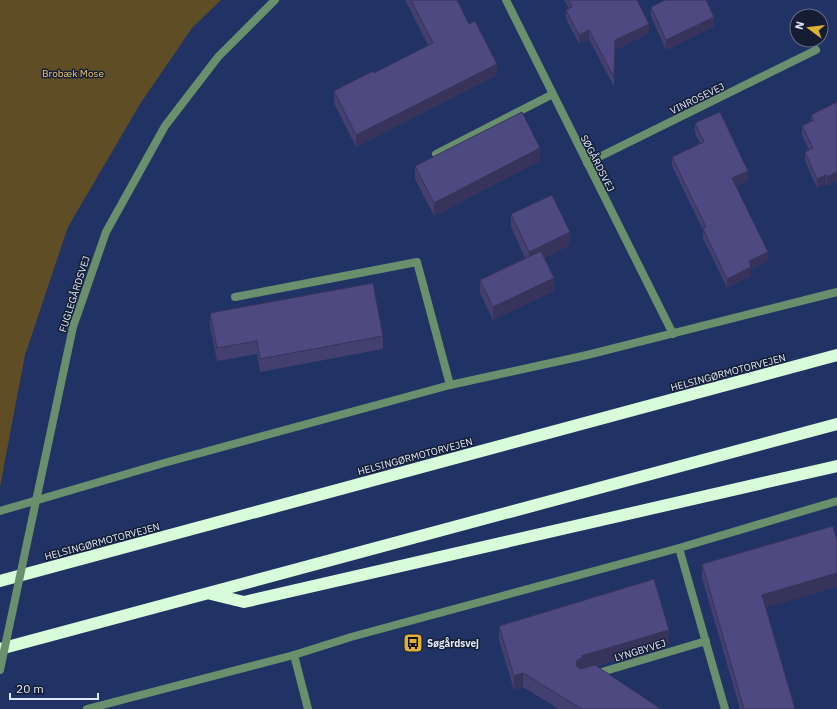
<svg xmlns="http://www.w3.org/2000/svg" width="837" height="709" viewBox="0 0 837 709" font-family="'IBM Plex Sans',sans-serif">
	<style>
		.green { fill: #5e4d25 }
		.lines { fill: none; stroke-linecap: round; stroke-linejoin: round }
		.service { stroke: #6a8f6c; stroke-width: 8 }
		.minor { stroke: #6a8f6c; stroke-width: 8 }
		.tertiary { stroke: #6a8f6c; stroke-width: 8 }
		.motorway { stroke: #d8fcd9; stroke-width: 12 }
		.minor-bridge { stroke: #6a8f6c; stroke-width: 8 }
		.wall { fill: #433f6e }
		.shaded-wall { fill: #37335a }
		.building { fill: #4e4980; stroke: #37335a }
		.labels { text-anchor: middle; stroke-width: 3; stroke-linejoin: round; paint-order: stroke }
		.park-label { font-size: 10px; fill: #f3cc71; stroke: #141d33 }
		.street-label { font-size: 10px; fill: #e0e9fb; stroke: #141d33 }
		.poi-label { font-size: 10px; font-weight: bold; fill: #e0e9fb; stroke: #141d33; text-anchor: start }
	</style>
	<rect width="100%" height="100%" fill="#213364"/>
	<!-- green -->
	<polygon class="green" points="0,0 221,0 192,28 140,104 68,227 25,355 0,487"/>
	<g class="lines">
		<!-- service -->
		<g class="service">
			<polyline points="436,154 553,94"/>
			<polyline points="235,297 417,262 450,385"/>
		</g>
		<!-- minor -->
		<g class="minor">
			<polyline points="506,0 673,334"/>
			<polyline points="587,163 816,50"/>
			<polyline points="73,327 106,232 165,126 218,57 275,0"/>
			<polyline points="679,548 725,709"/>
			<polyline points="294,655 308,709"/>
			<polyline points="595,674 706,641"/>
		</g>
		<!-- tertiary -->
		<g class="tertiary">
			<polyline points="0,511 164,463 450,385 587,355 837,292"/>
			<polyline points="87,709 294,655 351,637 679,548 837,501"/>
		</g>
		<!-- motorway -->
		<g class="motorway">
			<polyline points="0,581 837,355"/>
			<polyline points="211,594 244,602 837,466"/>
			<polyline points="0,649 837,424"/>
		</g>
		<!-- minor-bridge -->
		<polyline class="minor-bridge" points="0,670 73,327"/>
	</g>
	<!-- wall -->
	<g class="wall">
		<polygon points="405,0 457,0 469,24 497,75 356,147 334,103 334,91 374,73 428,45"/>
		<polygon points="564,0 637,0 649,33 615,50 614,87 589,39 579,44 566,19 566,10 569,9"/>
		<polygon points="651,7 714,26 666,50 651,16"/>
		<polygon points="837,102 837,181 827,186 826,184 817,188 805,161 805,152 809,150 802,135 802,126 811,121 811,115"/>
		<polygon points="695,123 748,180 736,186 768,261 751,269 751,276 727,288 703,238 703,230 672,166 672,157 700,143 695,133"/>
		<polygon points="540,161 434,216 415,179 415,166"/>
		<polygon points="511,214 570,245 544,258 554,291 493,320 480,293 480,280 525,258 511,227"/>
		<polygon points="210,313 383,336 383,349 260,372 257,354 217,361 210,326"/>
		<polygon points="702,564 766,608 795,709 740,709 702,578"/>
		<polygon points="499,626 669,644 596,666 661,709 559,709 523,687 514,690 499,640"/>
	</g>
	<!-- shaded-wall -->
	<g class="shaded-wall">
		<polygon points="714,17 714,26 666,50 666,40"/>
		<polygon points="649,24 649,33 615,50 614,87 615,40"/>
		<polygon points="589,30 589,39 579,44 579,35"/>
		<polygon points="497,64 497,75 356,147 356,135"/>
		<polygon points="540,148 540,161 434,216 434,203"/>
		<polygon points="748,171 748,180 732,188 732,178"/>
		<polygon points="837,172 837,181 827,186 827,177"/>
		<polygon points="826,175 826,184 817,188 817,179"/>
		<polygon points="570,232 570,245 529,265 529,252"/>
		<polygon points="768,252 768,261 751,269 751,276 727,288 727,279 749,261"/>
		<polygon points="554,278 554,291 493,320 493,307"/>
		<polygon points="837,573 837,587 762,609 762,595"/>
		<polygon points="669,630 669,644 583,669 583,672 576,666 577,660 581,656"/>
		<polygon points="523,673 523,687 514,690 514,676"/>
	</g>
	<!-- building -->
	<g class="building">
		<polygon points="411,0 457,0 469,24 475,21 497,64 356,135 334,91 373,71 374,73 433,43"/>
		<polygon points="569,0 637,0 649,24 615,40 614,77 589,30 579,35 566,10 572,7"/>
		<polygon points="665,0 706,0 714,17 666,40 651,7"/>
		<polygon points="837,102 837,172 827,177 826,175 817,179 805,152 813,148 802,126 814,120 811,115"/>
		<polygon points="522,112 540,148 434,203 415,166"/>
		<polygon points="720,112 748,171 732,178 768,252 749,261 751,267 727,279 703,229 706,227 672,157 704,142 695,123"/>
		<polygon points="552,195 570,232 529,252 511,214"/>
		<polygon points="541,251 554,278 493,307 480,280"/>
		<polygon points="373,283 383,336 260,359 257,341 217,348 210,313"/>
		<polygon points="833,526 837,540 837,573 762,595 795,709 744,709 702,564"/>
		<polygon points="654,579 669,630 581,656 583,657 577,660 576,666 580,669 595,665 661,709 582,709 523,673 514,676 499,626"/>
	</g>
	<!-- icons -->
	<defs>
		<g id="bus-square" transform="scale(1)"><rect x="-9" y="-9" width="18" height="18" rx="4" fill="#dfb034" stroke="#141d33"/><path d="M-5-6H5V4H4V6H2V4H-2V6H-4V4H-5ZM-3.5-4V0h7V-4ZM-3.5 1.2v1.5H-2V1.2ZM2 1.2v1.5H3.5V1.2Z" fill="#111"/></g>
	</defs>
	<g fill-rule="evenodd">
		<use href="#bus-square" x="413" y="643"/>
	</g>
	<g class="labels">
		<!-- park labels -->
		<g class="park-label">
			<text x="73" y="77">Brobæk Mose</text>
		</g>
		<!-- street labels -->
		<g class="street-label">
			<text transform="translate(697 98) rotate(-26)" y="4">VINROSEVEJ</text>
			<text transform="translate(598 163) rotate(63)" y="4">SØGÅRDSVEJ</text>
			<text transform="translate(74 294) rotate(-72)" y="4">FUGLEGÅRDSVEJ</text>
			<text transform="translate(728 372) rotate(-15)" y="4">HELSINGØRMOTORVEJEN</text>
			<text transform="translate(415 456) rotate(-15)" y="4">HELSINGØRMOTORVEJEN</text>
			<text transform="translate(102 541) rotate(-15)" y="4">HELSINGØRMOTORVEJEN</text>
			<text transform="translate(640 650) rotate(-17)" y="4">LYNGBYVEJ</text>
		</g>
		<!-- poi labels -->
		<g class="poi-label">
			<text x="427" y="647">Søgårdsvej</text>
		</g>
	</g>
	<!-- north arrow -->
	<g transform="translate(809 28) rotate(285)"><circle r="19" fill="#141d33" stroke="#666f83"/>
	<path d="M0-3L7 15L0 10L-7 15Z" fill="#dfb034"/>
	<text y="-6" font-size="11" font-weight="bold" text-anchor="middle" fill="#e0e9fb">N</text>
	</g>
	<!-- scale -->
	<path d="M10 693v6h88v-6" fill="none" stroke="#e0e9fb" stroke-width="2"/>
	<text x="16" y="693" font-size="12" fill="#e0e9fb" stroke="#141d33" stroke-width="3" paint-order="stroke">20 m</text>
</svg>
